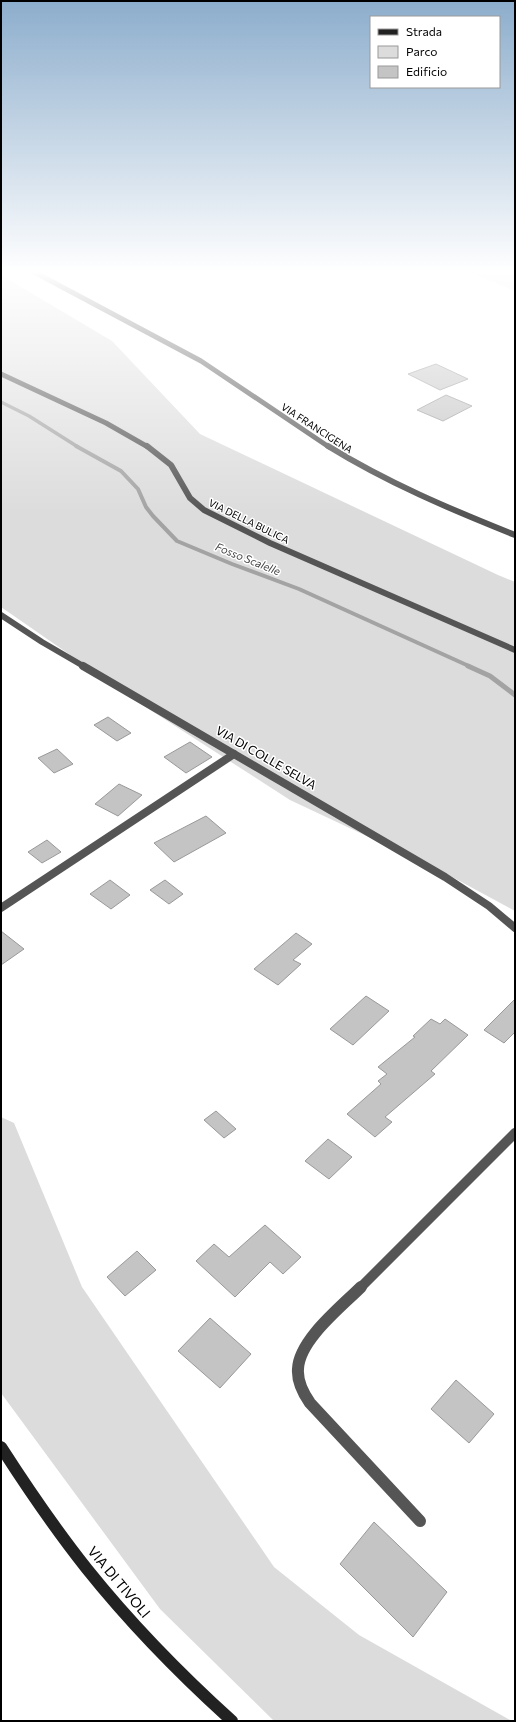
<svg xmlns="http://www.w3.org/2000/svg" width="516" height="1722" viewBox="0 0 516 1722" font-family="Commissioner,sans-serif">
	<style>
		.green { fill: #dcdcdc }
		.lines { fill: none; stroke-linecap: round; stroke-linejoin: round }
		.stream-far2 { stroke: #a3a3a3; stroke-width: 3.5 }
		.stream-far1 { stroke: #a3a3a3; stroke-width: 4 }
		.stream { stroke: #a3a3a3; stroke-width: 5 }
		.building { fill: #c4c4c4; stroke: #999 }
		.lane-far2 { stroke: #555; stroke-width: 8 }
		.lane-far1 { stroke: #555; stroke-width: 10 }
		.lane { stroke: #555; stroke-width: 12 }
		.street-far2 { stroke: #555; stroke-width: 5 }
		.street-far1 { stroke: #555; stroke-width: 6 }
		.street { stroke: #555; stroke-width: 8 }
		.secondary { stroke: #222; stroke-width: 12 }
		.labels { text-anchor: middle; stroke-width: 3; stroke-linejoin: round; paint-order: stroke }
		.far-street-label { font-size: 10px; fill: #000; stroke: #fff }
		.far-water-label { font-size: 11px; font-style: italic; fill: #444; stroke: #fff }
		.street-label { font-size: 12px; fill: #000; stroke: #fff }
		.near-street-label { font-size: 14px; fill: #000; stroke: #fff }
	</style>
	<rect width="100%" height="100%" fill="#fff"/>
	<!-- green -->
	<g class="green">
		<polygon points="469,272 515,272 515,291"/>
		<polygon points="1,275 112,341 200,434 498,575 515,582 515,911 443,872 290,800 141,704 1,607"/>
		<polygon points="1,1117 14,1123 82,1287 274,1567 359,1635 512,1721 274,1721 160,1609 1,1393"/>
	</g>
	<g class="lines">
		<!-- stream-far2 -->
		<polyline class="stream-far2" points="1,402 29,416 78,447"/>
		<!-- stream-far1 -->
		<polyline class="stream-far1" points="76,446 121,471 138,489 146,507 153,516 177,541 232,564 299,589 471,667"/>
		<!-- stream -->
		<polyline class="stream" points="468,666 490,676 515,695"/>
	</g>
	<!-- building -->
	<g class="building">
		<polygon points="436,364 468,379 440,390 408,374"/>
		<polygon points="446,395 472,406 443,421 417,410"/>
		<polygon points="108,717 131,733 117,741 94,725"/>
		<polygon points="190,742 212,757 186,773 164,757"/>
		<polygon points="57,749 73,764 54,773 38,758"/>
		<polygon points="119,784 142,795 118,816 95,804"/>
		<polygon points="206,816 226,833 174,862 154,843"/>
		<polygon points="47,840 61,852 42,863 28,852"/>
		<polygon points="110,880 130,895 111,909 90,894"/>
		<polygon points="165,880 183,894 169,904 150,890"/>
		<polygon points="1,931 24,949 1,965"/>
		<polygon points="296,933 312,944 293,960 301,964 278,985 254,969"/>
		<polygon points="366,996 389,1011 353,1045 330,1029"/>
		<polygon points="515,999 515,1032 504,1043 484,1030"/>
		<polygon points="431,1019 440,1024 445,1019 468,1035 431,1071 435,1074 385,1117 392,1122 375,1137 347,1114 381,1084 378,1081 387,1074 378,1067 415,1037 413,1036"/>
		<polygon points="216,1111 236,1129 224,1138 204,1120"/>
		<polygon points="328,1139 352,1157 329,1179 305,1161"/>
		<polygon points="265,1225 301,1257 283,1274 270,1262 235,1297 196,1261 214,1244 229,1257"/>
		<polygon points="137,1251 156,1270 125,1296 107,1277"/>
		<polygon points="210,1318 251,1354 220,1388 178,1351"/>
		<polygon points="456,1380 494,1414 469,1443 431,1409"/>
		<polygon points="374,1522 447,1592 413,1637 340,1564"/>
	</g>
	<g class="lines">
		<!-- lane-far2 -->
		<polyline class="lane-far2" points="1,908 234,754"/>
		<!-- lane-far1 -->
		<polyline class="lane-far1" points="360,1288 515,1133"/>
		<!-- lane -->
		<path class="lane" d="M 361,1287 C 341,1307 299,1340 298,1369 C 297,1382 303,1393 310,1403 L 420,1521"/>
		<!-- street-far2 -->
		<g class="street-far2">
			<polyline points="34,272 201,361 329,447"/>
			<polyline points="1,374 106,423 148,447"/>
		</g>
		<!-- street-far1 -->
		<g class="street-far1">
			<polyline points="147,446 171,465 190,498 204,510 270,543 515,650"/>
			<path d="M 328,446 C 388,483 450,509 515,535"/>
			<polyline points="1,615 42,642 85,667"/>
		</g>
		<!-- street -->
		<polyline class="street" points="83,666 445,877 489,906 515,928"/>
		<!-- secondary -->
		<path class="secondary" d="M 1,1447 C 28,1489 56,1530 87,1569 C 131,1624 180,1674 232,1721"/>
	</g>
	<!-- sky -->
	<linearGradient id="sky" x2="0" y2="1"><stop stop-color="#8cadcc"/><stop offset="0.53" stop-color="#fff"/><stop offset="1" stop-color="#fff" stop-opacity="0"/></linearGradient>
	<rect width="516" height="513" fill="url(#sky)"/>
	<g class="labels">
		<!-- far-street labels -->
		<g class="far-street-label">
			<text transform="translate(317 428) rotate(33)" y="4">VIA FRANCIGENA</text>
			<text transform="translate(249 521) rotate(26)" y="4">VIA DELLA BULICA</text>
		</g>
		<!-- far-water labels -->
		<g class="far-water-label">
			<text transform="translate(248 559) rotate(22)" y="4">Fosso Scalelle</text>
		</g>
		<!-- street labels -->
		<g class="street-label">
			<text transform="translate(266 758) rotate(30)" y="4">VIA DI COLLE SELVA</text>
		</g>
		<!-- near-street labels -->
		<g class="near-street-label">
			<text transform="translate(119 1582) rotate(50)" y="5">VIA DI TIVOLI</text>
		</g>
	</g>
	<!-- border -->
	<rect width="516" height="1722" fill="none" stroke="#000000" stroke-width="4"/>
	<!-- legend -->
	<rect x="370" y="16" width="130" height="72" fill="#ffffff" stroke="#999999"/>
	<rect x="378" y="29" width="20" height="6" fill="#222222" stroke="#999999"/>
	<text x="406" y="36" font-size="12" fill="#000000">Strada</text>
	<rect x="378" y="46" width="20" height="12" fill="#dcdcdc" stroke="#999999"/>
	<text x="406" y="56" font-size="12" fill="#000000">Parco</text>
	<rect x="378" y="66" width="20" height="12" fill="#c4c4c4" stroke="#999999"/>
	<text x="406" y="76" font-size="12" fill="#000000">Edificio</text>
</svg>
